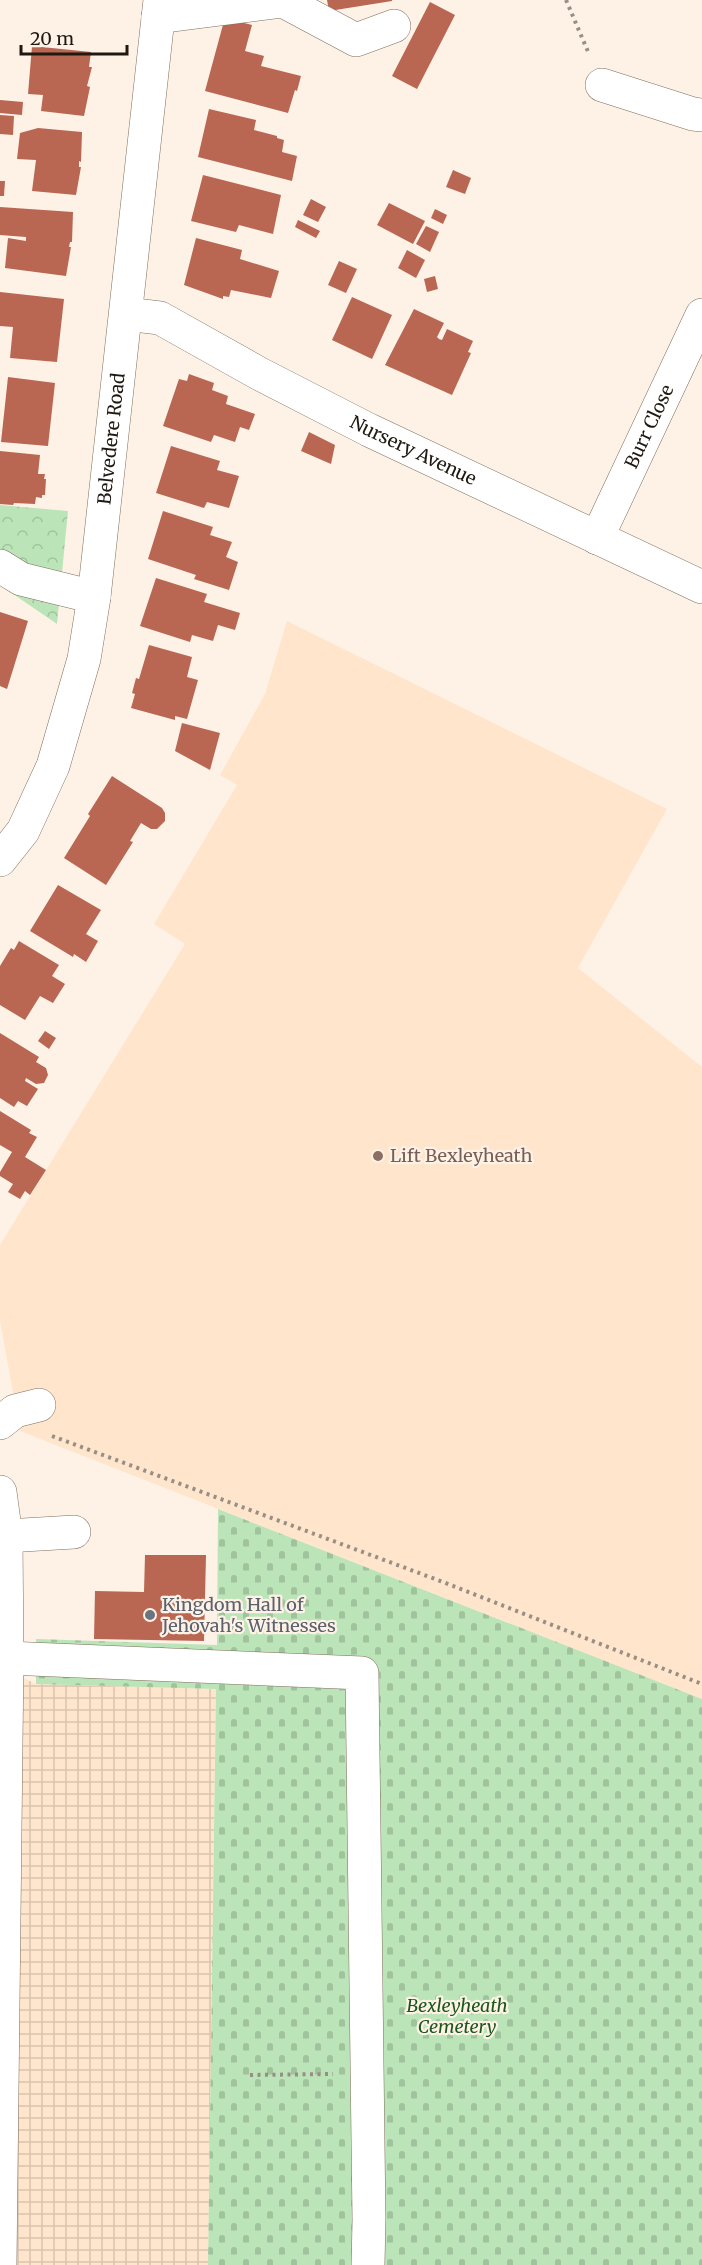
<svg xmlns="http://www.w3.org/2000/svg" width="702" height="2265" viewBox="0 0 702 2265" font-family="Merriweather,serif">
	<style>
		.built { fill: #ffe5cc }
		.industrial { fill: url(#industrial-grid) }
		.cemetery { fill: url(#cemetery-stones) }
		.park { fill: url(#park-crowns) }
		.building { fill: #b96652 }
		.lines { fill: none; stroke-linecap: round; stroke-linejoin: round }
		.minor-casing { stroke: #7f6e5d; stroke-width: 34 }
		.path { stroke: #988e85; stroke-width: 4; stroke-dasharray: 3 4.5; stroke-linecap: butt }
		.minor { stroke: #fff; stroke-width: 33 }
		.education-dot { fill: #8d6e63; stroke: #fef2e6; stroke-width: 2 }
		.worship-dot { fill: #6b7280; stroke: #fef2e6; stroke-width: 2 }
		.labels { text-anchor: middle; stroke-width: 4.5; stroke-linejoin: round; paint-order: stroke }
		.street-label { font-size: 18px; fill: #1f1912; stroke: #fef2e6 }
		.education-label { font-size: 18px; fill: #785e54; stroke: #fef2e6; text-anchor: start }
		.worship-label { font-size: 18px; fill: #5b616d; stroke: #fef2e6; text-anchor: start }
		.park-label { font-size: 18px; font-style: italic; fill: #1a571a; stroke: #fef2e6 }
	</style>
	<defs>
		<pattern id="industrial-grid" width="8" height="8" patternUnits="userSpaceOnUse" patternTransform="scale(1.5)"><rect width="8" height="8" fill="#ffe5cc"/><path d="M0 4h8M4 0v8" fill="none" stroke="#dac4ae"/></pattern>
		<pattern id="cemetery-stones" width="16" height="16" patternUnits="userSpaceOnUse" patternTransform="scale(1.5)"><rect width="16" height="16" fill="#bbe4b8"/><path d="M2 7V4a2 2 0 0 1 4 0v3zM10 15v-3a2 2 0 0 1 4 0v3z" fill="#a0c39d"/></pattern>
		<pattern id="park-crowns" width="20" height="18" patternUnits="userSpaceOnUse" patternTransform="scale(1.5)"><rect width="20" height="18" fill="#bbe4b8"/><path d="M2 6a3 3 0 1 1 6 0M12 15a3 3 0 1 1 6 0" fill="none" stroke="#a0c39d"/></pattern>
	</defs>
	<rect width="100%" height="100%" fill="#fef2e6"/>
	<!-- built -->
	<polygon class="built" points="287,621 667,809 578,968 702,1067 702,1699 20,1431 0,1321 0,1245 185,944 154,924 237,785 220,775 265,694"/>
	<!-- industrial -->
	<polygon class="industrial" points="0,1667 36,1684 216,1689 208,2265 0,2265"/>
	<!-- cemetery -->
	<polygon class="cemetery" points="218,1509 702,1699 702,2265 208,2265 216,1689 36,1684 36,1639 217,1645"/>
	<!-- park -->
	<polygon class="park" points="0,505 68,511 57,624 0,585"/>
	<!-- building -->
	<g class="building">
		<polygon points="327,0 392,0 392,1 329,11"/>
		<polygon points="430,2 455,15 417,89 392,76"/>
		<polygon points="233,20 252,25 245,51 264,56 261,66 301,76 297,91 295,90 288,113 205,91 224,21"/>
		<polygon points="32,46 91,52 89,67 92,67 87,86 90,87 84,116 41,111 43,95 28,94"/>
		<polygon points="0,100 23,102 22,115 0,113"/>
		<polygon points="209,109 256,120 254,130 277,136 277,138 284,140 282,152 297,156 292,181 198,157"/>
		<polygon points="0,115 14,116 13,135 0,134"/>
		<polygon points="38,128 82,132 81,162 79,161 79,167 81,167 76,195 32,191 36,160 17,159 20,133"/>
		<polygon points="453,170 471,178 465,194 446,187"/>
		<polygon points="203,175 281,195 273,234 239,225 236,232 191,221"/>
		<polygon points="0,181 5,181 4,196 0,196"/>
		<polygon points="311,199 326,207 318,222 303,215"/>
		<polygon points="389,203 425,221 413,244 377,225"/>
		<polygon points="0,207 73,212 72,242 70,242 69,247 71,247 66,276 5,268 8,238 26,241 26,237 0,235"/>
		<polygon points="435,209 447,215 443,224 431,218"/>
		<polygon points="298,220 320,231 316,238 295,227"/>
		<polygon points="426,226 439,232 430,252 416,244"/>
		<polygon points="196,238 242,250 240,259 279,271 271,298 231,290 229,297 223,296 223,299 184,285"/>
		<polygon points="407,250 425,260 416,278 398,268"/>
		<polygon points="339,261 357,269 346,293 328,285"/>
		<polygon points="435,276 438,289 427,292 424,279"/>
		<polygon points="0,292 64,299 57,362 10,358 13,327 0,326"/>
		<polygon points="352,297 392,315 372,359 332,340"/>
		<polygon points="414,309 444,323 437,337 439,339 442,340 447,329 473,341 468,352 471,353 452,395 385,365"/>
		<polygon points="189,374 214,383 212,390 228,396 226,404 255,414 249,430 240,427 235,442 214,435 211,442 163,426 179,379 187,381"/>
		<polygon points="8,377 55,383 48,446 1,442"/>
		<polygon points="309,432 335,445 331,464 301,451"/>
		<polygon points="171,446 220,461 217,470 239,476 229,508 207,502 204,508 156,493"/>
		<polygon points="0,451 40,455 38,474 45,474 44,479 46,479 45,495 42,495 42,498 36,497 35,504 14,503 13,505 0,504"/>
		<polygon points="163,511 213,527 210,535 232,542 226,557 238,562 229,590 194,579 196,575 148,559"/>
		<polygon points="156,578 207,594 204,602 240,613 235,630 218,625 213,641 192,635 190,642 140,626"/>
		<polygon points="0,612 28,621 7,689 0,686"/>
		<polygon points="149,645 192,657 187,677 198,680 187,719 175,716 175,720 131,708 135,694 132,693 136,678 139,679"/>
		<polygon points="182,723 220,733 210,770 175,751"/>
		<polygon points="112,776 162,808 165,813 165,821 157,829 151,829 141,823 130,841 133,842 106,885 64,858 90,816 88,814"/>
		<polygon points="58,885 101,910 86,934 98,941 86,962 74,954 73,957 30,931"/>
		<polygon points="19,941 59,965 52,976 65,984 53,1003 40,996 25,1020 0,1005 0,966 11,948 14,950"/>
		<polygon points="45,1031 56,1038 49,1049 38,1041"/>
		<polygon points="0,1033 39,1057 36,1062 46,1068 48,1075 44,1083 36,1084 26,1078 25,1081 38,1089 27,1106 18,1101 14,1107 0,1098"/>
		<polygon points="0,1111 31,1130 29,1133 37,1137 25,1157 46,1170 30,1195 25,1191 20,1199 8,1192 13,1184 0,1176 0,1172 12,1152 0,1145"/>
		<polygon points="145,1555 206,1555 204,1641 94,1639 95,1591 144,1592"/>
	</g>
	<g class="lines">
		<!-- minor casing -->
		<g class="minor-casing">
			<g id="minor">
				<polyline points="158,17 283,1 356,40 394,26"/>
				<polyline points="602,85 693,114 702,115"/>
				<path id="s1" d="M 126,314 L 160,318 L 260,374 L 369,430 L 702,587"/>
				<path id="s2" d="M 597,538 L 702,315"/>
				<polyline points="0,566 21,579 94,597"/>
				<path id="s3" d="M 0,860 L 23,831 L 53,766 L 84,659 L 94,597 L 160,0"/>
				<polyline points="0,1423 15,1411 39,1405"/>
				<polyline points="0,1492 6,1536 7,1658 0,2265"/>
				<polyline points="6,1536 74,1532"/>
				<polyline points="7,1658 362,1673 369,2220 368,2265"/>
			</g>
		</g>
		<!-- path -->
		<g class="path">
			<polyline points="566,0 589,54"/>
			<polyline points="52,1436 443,1582 702,1684"/>
			<polyline points="250,2075 333,2074"/>
		</g>
		<!-- minor -->
		<use href="#minor" class="minor"/>
	</g>
	<!-- markers -->
	<circle class="education-dot" cx="378" cy="1156" r="6"/>
	<circle class="worship-dot" cx="150" cy="1615" r="6"/>
	<g class="labels">
		<!-- street labels -->
		<g class="street-label">
			<text dy="6" stroke="none"><textPath href="#s2" startOffset="123">Burr Close</textPath></text>
			<text dy="6" stroke="none"><textPath href="#s3" startOffset="442">Belvedere Road</textPath></text>
			<text dy="6" stroke="none"><textPath href="#s1" startOffset="320">Nursery Avenue</textPath></text>
		</g>
		<!-- education labels -->
		<g class="education-label">
			<text x="390" y="1162">Lift Bexleyheath</text>
		</g>
		<!-- worship labels -->
		<g class="worship-label">
			<text x="162" y="1611">Kingdom Hall of<tspan x="162" dy="21">Jehovah's Witnesses</tspan></text>
		</g>
		<!-- park labels -->
		<g class="park-label">
			<text x="457" y="2012">Bexleyheath<tspan x="457" dy="21">Cemetery</tspan></text>
		</g>
	</g>
	<!-- scale -->
	<path d="M21 45v9h106v-9" fill="none" stroke="#1f1912" stroke-width="3"/>
	<text x="30" y="45" font-size="18" fill="#1f1912" stroke="#fef2e6" stroke-width="4.5" paint-order="stroke">20 m</text>
</svg>
